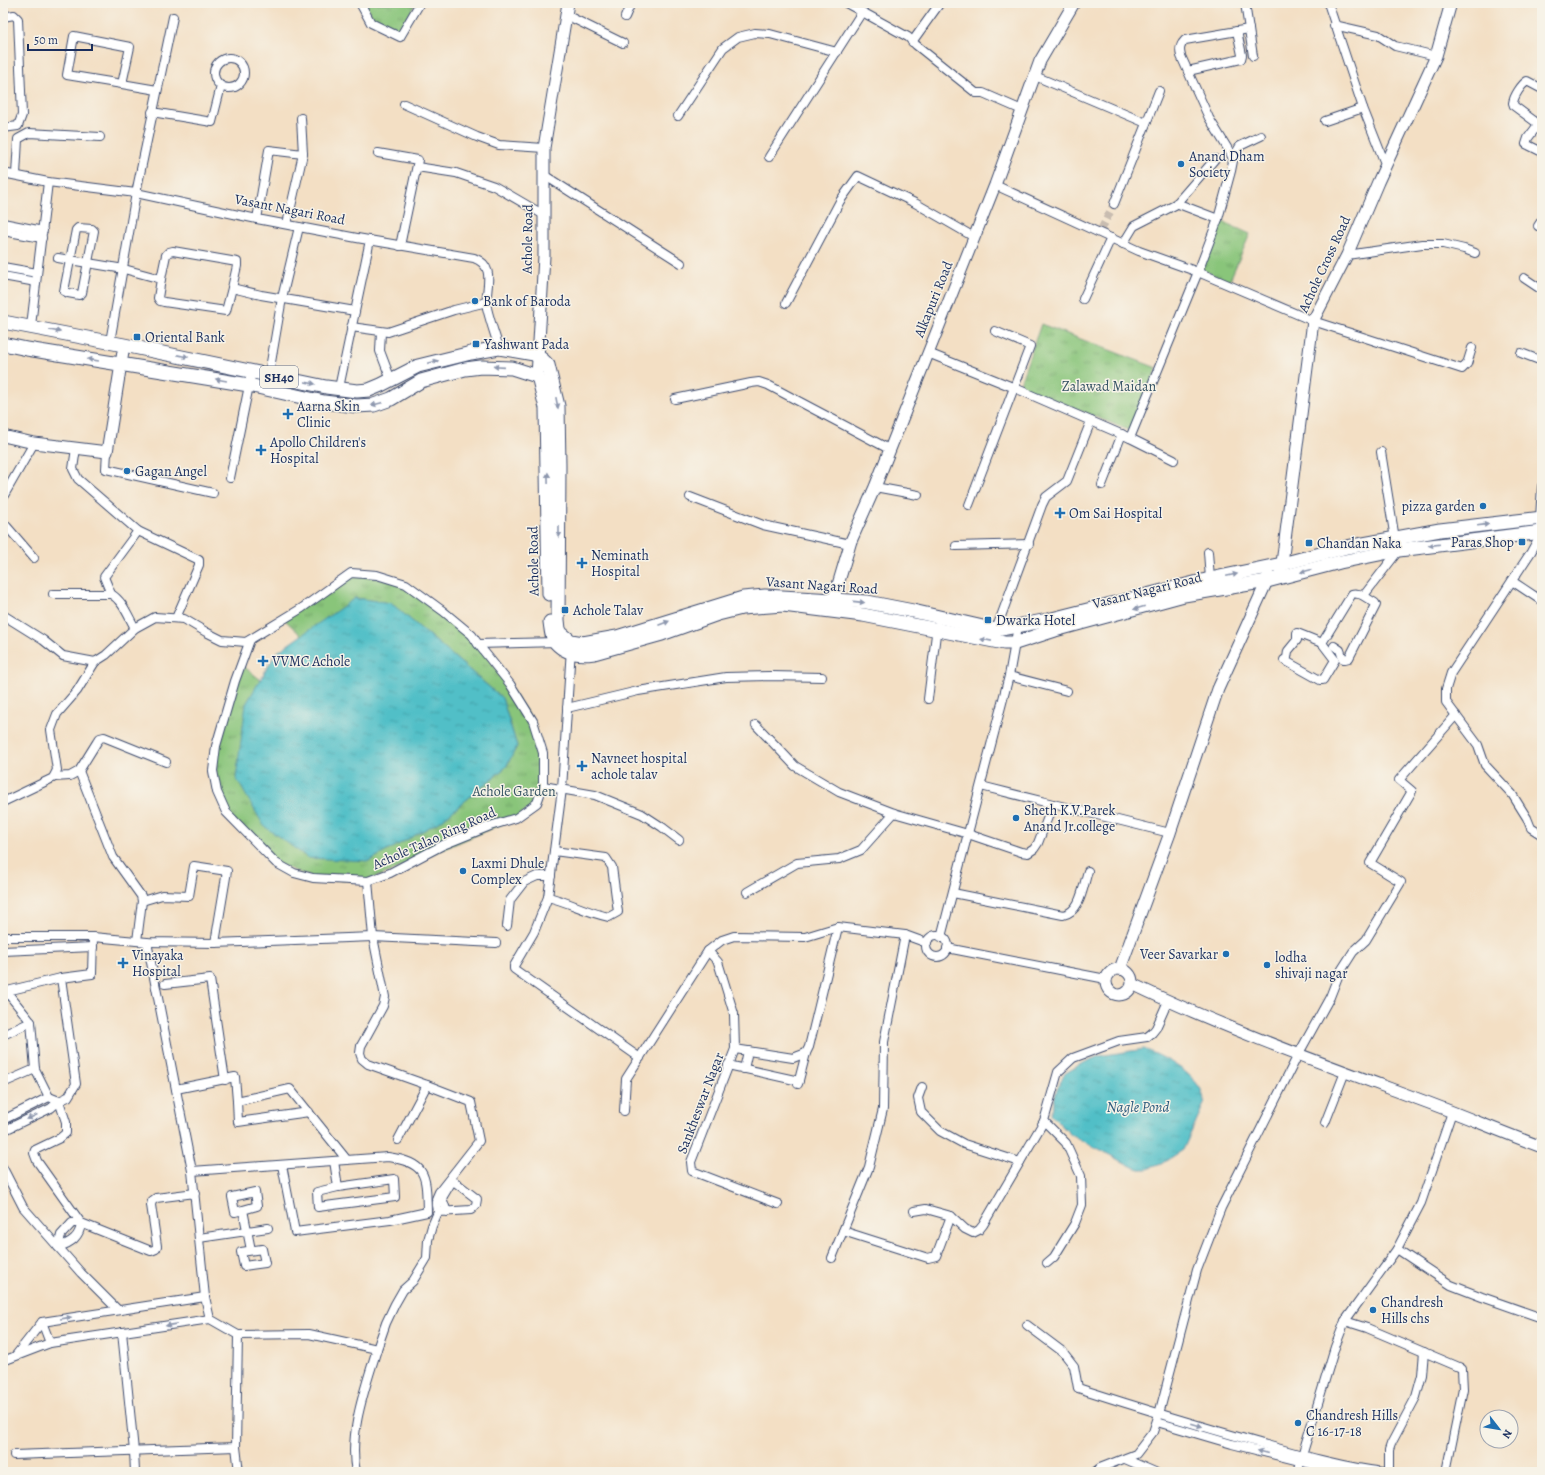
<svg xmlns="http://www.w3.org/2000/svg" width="1545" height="1475" viewBox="0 0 1545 1475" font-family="Alegreya,serif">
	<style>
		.park { fill: url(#park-tufts); stroke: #527a6c }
		.water { fill: url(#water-ripples); stroke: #367792 }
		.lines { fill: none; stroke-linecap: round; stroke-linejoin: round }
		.minor-tunnel { stroke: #c8bcb0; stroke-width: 8; stroke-dasharray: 8 4; stroke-linecap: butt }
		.minor-casing { stroke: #3b496d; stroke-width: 10 }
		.tertiary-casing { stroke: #3b496d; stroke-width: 13 }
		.primary-casing { stroke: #3b496d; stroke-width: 15 }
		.minor { stroke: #fff; stroke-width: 8 }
		.tertiary { stroke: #fff; stroke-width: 11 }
		.primary { stroke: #fff; stroke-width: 13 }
		.oneway { fill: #8d97ae }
		.poi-dot { fill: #1f6fb2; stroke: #f7f3e8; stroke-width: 1.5 }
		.labels { text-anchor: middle; stroke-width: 3; stroke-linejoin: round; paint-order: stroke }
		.shield { fill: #f7f3e8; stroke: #5d6a87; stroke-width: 1 }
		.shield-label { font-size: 13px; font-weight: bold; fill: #1b2f5e }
		.poi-label { font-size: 14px; fill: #1b2f5e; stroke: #f7f3e8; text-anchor: start }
		.street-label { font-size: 14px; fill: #1b2f5e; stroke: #f7f3e8 }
		.park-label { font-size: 14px; fill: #365465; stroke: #f7f3e8 }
		.water-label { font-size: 15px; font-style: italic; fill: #2b5a7e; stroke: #f7f3e8 }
	</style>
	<defs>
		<pattern id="park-tufts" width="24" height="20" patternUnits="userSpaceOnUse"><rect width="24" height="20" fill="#89c57a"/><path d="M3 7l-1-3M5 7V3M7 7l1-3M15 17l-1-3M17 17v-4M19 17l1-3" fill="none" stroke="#6fa067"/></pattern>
		<pattern id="water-ripples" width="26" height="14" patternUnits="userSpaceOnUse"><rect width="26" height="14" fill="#51bfc7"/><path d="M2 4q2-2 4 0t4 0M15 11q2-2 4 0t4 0" fill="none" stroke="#429ca5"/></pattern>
	</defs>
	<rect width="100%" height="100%" fill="#f7f3e8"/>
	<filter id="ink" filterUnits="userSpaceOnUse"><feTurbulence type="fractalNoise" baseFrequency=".025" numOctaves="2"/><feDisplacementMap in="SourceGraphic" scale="8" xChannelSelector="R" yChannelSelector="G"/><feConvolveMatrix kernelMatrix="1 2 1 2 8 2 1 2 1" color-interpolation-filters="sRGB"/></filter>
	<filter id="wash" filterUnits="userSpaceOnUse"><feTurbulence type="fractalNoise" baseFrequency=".012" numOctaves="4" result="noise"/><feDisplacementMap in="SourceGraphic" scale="16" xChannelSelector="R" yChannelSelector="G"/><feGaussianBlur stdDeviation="0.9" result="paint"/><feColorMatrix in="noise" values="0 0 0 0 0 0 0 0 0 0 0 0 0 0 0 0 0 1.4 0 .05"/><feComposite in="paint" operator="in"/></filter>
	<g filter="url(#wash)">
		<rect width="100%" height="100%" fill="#f3dfc4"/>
		<!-- park -->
		<g class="park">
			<polygon points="364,3 416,3 399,32 374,20"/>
			<polygon points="1219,220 1250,234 1229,282 1202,270"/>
			<polygon points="1041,324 1157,368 1131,431 1019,386"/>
			<polygon points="351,573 406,584 472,635 533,721 543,760 537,803 516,818 368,881 313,878 276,863 226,812 217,792 216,746 243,666 261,680 246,704 369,861 442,820 506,767 517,746 502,698 391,603 355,598 302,636 284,619"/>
		</g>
		<!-- water -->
		<g class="water">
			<polygon points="355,598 391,603 502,698 517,746 506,767 442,820 369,861 308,858 264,826 236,778 246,704 276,653"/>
			<path d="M 1144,1049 C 1162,1056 1187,1069 1198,1085 C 1202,1089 1203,1097 1205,1102 L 1183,1150 L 1161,1164 L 1148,1169 L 1140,1169 L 1133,1167 L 1071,1135 L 1051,1115 L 1056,1092 L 1064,1074 L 1081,1064 L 1099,1056 Z"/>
		</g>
	</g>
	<g filter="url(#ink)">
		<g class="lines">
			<!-- minor-tunnel -->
			<polyline class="minor-tunnel" points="1101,230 1114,204"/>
			<!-- minor casing -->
			<g class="minor-casing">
				<g id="minor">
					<polyline points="360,3 371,23 400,37 420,3"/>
					<polyline points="846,3 908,37 916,45 976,93 983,93 1022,110"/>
					<polyline points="1245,3 1253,56"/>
					<polyline points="1328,3 1363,108 1386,166"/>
					<polyline points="566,15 623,43"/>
					<polyline points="3,17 14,15 18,19 22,115 18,126 3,128"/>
					<polyline points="625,17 631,3"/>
					<polyline points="1334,25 1378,35 1395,46 1436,56"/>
					<polyline points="912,42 940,3"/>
					<circle cx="229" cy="73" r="15"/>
					<polyline points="1188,71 1241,59 1242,55 1237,31"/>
					<polyline points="1035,76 1146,123"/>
					<polyline points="122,84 67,75 74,36 130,47 122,84 157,90"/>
					<path d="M 1542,89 L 1527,81 C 1521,85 1514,96 1513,103 L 1514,106 L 1537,123 L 1537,126 L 1528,138 L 1526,144 L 1542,152"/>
					<polyline points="404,104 477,137 499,145 544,148"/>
					<polyline points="152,112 212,122 221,86"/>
					<polyline points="678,116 723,48 738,37 755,33 770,34 837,52"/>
					<polyline points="1325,121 1363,108"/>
					<polyline points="378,153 418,160 400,246"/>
					<polyline points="1231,154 1236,153 1240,146 1261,136"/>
					<polyline points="769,157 862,12"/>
					<polyline points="417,167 456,173 494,186 544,215"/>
					<path d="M 3,173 L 48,182 L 136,193 L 257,219 L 357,238 L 474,258 C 498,267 484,289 487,308 C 490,321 495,335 499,348"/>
					<polyline points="16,175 18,139 29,133 100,137"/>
					<polyline points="544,175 681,263"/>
					<polyline points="995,185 1139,251 1198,272 1313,321 1462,369 1467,364 1472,348"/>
					<polyline points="1176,203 1218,219"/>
					<polyline points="1114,204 1159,91"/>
					<polyline points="257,219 269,150 303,154"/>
					<polyline points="3,223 43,231"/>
					<polyline points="287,224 303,154 301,118"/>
					<polyline points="1538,226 1542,220"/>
					<polygon points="78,228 92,229 94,231 82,293 79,295 68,293 64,291 76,230"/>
					<polyline points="3,231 42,238"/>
					<polyline points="1123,244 1134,226 1175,205 1215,159"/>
					<polyline points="1347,255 1422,244 1443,244 1464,249 1475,253"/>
					<polyline points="58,258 124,269 161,279 158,298 160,301 164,302 226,311 232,288 261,295 355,311"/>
					<polyline points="3,267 37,273"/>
					<polyline points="3,276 36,282"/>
					<polyline points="1524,278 1542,290"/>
					<polyline points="161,279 166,255 169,252 173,251 237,262 237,266 232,288"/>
					<polyline points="1083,299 1111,238"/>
					<polyline points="786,303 840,201 858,176 915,203 974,237"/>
					<polyline points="31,326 48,182"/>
					<polyline points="351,327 388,332 454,310 487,302"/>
					<polyline points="381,332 380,351 391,380"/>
					<polyline points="110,342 136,193 173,17"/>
					<path d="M 928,353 L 1015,388 L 1130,438 L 1198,272 L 1218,219 L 1231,171 L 1233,161 L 1231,154 L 1209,118 L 1181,56 C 1179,49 1180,45 1185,40 L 1249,29"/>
					<polyline points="1521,353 1542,361"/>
					<polyline points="269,374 282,298 299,227"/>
					<polyline points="339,388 370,240"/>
					<polyline points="675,399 751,383 759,382 768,385 889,449"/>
					<polyline points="1130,438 1174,460"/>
					<polyline points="76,448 73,469 78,479 138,531"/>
					<polyline points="107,452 106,469 213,493"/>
					<polyline points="1381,452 1395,539"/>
					<polyline points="230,478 252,371"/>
					<polyline points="1102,485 1122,434"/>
					<polyline points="1542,486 1540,518 1542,532 1531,552 1451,673 1446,689 1446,702 1478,745 1485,765 1512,794 1527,818 1531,828 1542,835"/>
					<polyline points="875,487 918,495"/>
					<polyline points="3,497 34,443"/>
					<polyline points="690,497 763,525 850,544"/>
					<polyline points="969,505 1030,346 995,331"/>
					<polyline points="3,522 34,558"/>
					<polyline points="956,546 1029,544"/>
					<polyline points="1208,552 1210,579"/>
					<polyline points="1512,581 1542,601"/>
					<path d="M 53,594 L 111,594 C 123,601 128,616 135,628"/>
					<polyline points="111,594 104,577 138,531 199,560 199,565 176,618"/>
					<polyline points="3,615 43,640 63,656 95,662 106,655 135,628 155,617 184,619 206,632 222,640 246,642 302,608 351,573 377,575 406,584 443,611 472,635 478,644 558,642"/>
					<polyline points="996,630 1042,505 1046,497 1067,481 1091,421"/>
					<polygon points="1297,633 1322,643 1335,660 1323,680 1320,680 1284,660 1287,658 1288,651 1297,640"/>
					<polyline points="250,640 235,681 216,746 213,771 217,792 226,812 276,863 294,873 313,878 368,881 390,873 443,845 490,826 516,818 537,803 543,786 543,753 533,721 510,684 478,644"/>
					<path d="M 1322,643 L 1352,594 C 1357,592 1360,596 1365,594 L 1399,550"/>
					<polyline points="1334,646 1340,650 1343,659 1345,659 1349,658 1376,605 1375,603 1362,595"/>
					<polyline points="571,648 562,789 548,897 534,932 514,966 514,969 640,1058"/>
					<polyline points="1009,676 1067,691"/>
					<polyline points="928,699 937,626"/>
					<polyline points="567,708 638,691 726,677 771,676 822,677"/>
					<polyline points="756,725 795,766 839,792 894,813 968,834 1021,852 1028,853 1034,849 1038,843 1053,804 1170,833"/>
					<polyline points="79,771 113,857 141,896 142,901 137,941"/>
					<polyline points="54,777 70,776 79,771 97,742 100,738 104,737 166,762"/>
					<polyline points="543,786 595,795 642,814 662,827 679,840"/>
					<polyline points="981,786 1053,804"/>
					<polyline points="3,802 53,778 57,770 51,730 57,714 77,691 95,662"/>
					<polyline points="747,892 797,863 839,859 861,850 894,813"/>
					<path d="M 953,893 L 1063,915 C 1081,912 1083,886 1088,871"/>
					<path d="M 548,897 C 569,902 588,913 609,917 L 618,912 L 612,867 L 606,858 L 554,851"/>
					<polyline points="142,901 162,895 189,896 194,866 227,871 215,943"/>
					<polyline points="507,926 510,900 524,882 537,876 551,876"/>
					<circle cx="937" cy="946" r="11"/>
					<polyline points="3,937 93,937 147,942 215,943 373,937 368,881"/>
					<polyline points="941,937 1009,676 1018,626"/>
					<polyline points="147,942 192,1171 205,1297 210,1319"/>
					<polyline points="947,948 1106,979"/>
					<polyline points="3,951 93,947"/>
					<polyline points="708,951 718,962 734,1014 735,1049 691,1162 692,1171 778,1204"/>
					<polyline points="165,984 210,979 225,1080"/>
					<polyline points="3,992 61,978 92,974 93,937"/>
					<polyline points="3,1035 31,1022"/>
					<polyline points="735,1049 793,1058 806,1053"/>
					<polyline points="728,1065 799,1081"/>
					<polyline points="35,1069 49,1097"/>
					<polyline points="744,1069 748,1051"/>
					<polyline points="3,1083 35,1069 31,1022 6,991"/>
					<polyline points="798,1084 806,1053 809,1047 838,927"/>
					<polyline points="922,1087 918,1098 921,1112 940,1131 964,1144 1020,1162"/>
					<polyline points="176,1089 235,1077 237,1101 290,1089 347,1160"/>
					<polyline points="237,1101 238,1122 309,1112"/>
					<polyline points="624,1111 626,1079 708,951 722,940 734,936 805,937 838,927 905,935 927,943"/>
					<polyline points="3,1120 49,1097 59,1101 66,1122 66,1133 60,1138 35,1150 34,1153 37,1161 81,1223 151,1251 156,1249 157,1246 151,1205 152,1201 156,1198 195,1193"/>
					<polyline points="1325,1123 1345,1072"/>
					<polyline points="3,1131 51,1108 59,1101 68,1097 76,1084 61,978"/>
					<polyline points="398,1140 427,1085"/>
					<polyline points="334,1161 338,1187"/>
					<polyline points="3,1168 23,1207 81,1273 118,1310"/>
					<path d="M 192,1171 L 388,1157 C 428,1163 426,1176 427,1212 L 390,1220 L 295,1232 L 282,1165"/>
					<polygon points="394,1179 395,1197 318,1207 317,1192 338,1187"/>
					<polyline points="243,1210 257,1206 255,1192 232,1197 235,1212 243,1210 251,1250"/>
					<polyline points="914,1211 926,1209 951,1216 965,1229 973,1233 979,1230 983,1225 1044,1121"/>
					<polyline points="438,1212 471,1210 476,1205 477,1199 455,1182 451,1183 442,1198 447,1212"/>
					<path d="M 72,1223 L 81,1223 C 80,1237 71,1243 58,1247 L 61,1235 Z"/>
					<polyline points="843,1231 928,1258 936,1256 951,1216"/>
					<polyline points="199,1238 268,1228"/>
					<polygon points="262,1249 265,1263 244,1266 241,1252"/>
					<polyline points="1397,1249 1451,1285 1482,1297 1542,1318"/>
					<polyline points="832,1258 869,1167 883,1109 884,1042 905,935"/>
					<polyline points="1047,1263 1054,1257 1075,1223 1082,1205 1081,1176 1066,1143 1044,1121 1058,1072 1073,1058 1119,1041 1147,1037 1152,1033 1156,1028 1168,1001"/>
					<polyline points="1345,1321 1367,1328 1459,1367 1462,1369 1463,1389 1446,1472"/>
					<polyline points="42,1322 50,1343"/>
					<path d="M 1027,1325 L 1063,1352 L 1074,1366 L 1078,1388 C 1137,1407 1196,1425 1256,1442 C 1298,1454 1341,1467 1384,1472"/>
					<polyline points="122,1332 134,1451 135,1472"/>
					<polyline points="238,1335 236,1447 239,1472"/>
					<polyline points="377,1349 386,1323 395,1304 403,1290 413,1281 427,1258 428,1240 432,1226 438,1212 436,1199 439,1192 479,1141 471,1102 427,1085 368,1064 362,1059 360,1053 361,1046 383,1006 385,997 373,937 496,943"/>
					<polyline points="16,1355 42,1322 205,1297"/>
					<path d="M 3,1361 L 50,1343 L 210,1319 L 238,1335 L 309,1334 L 377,1349 C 366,1386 348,1433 356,1472"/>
					<polyline points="1157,1422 1232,1444 1343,1472"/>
					<polyline points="14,1455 236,1447"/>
					<polyline points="1125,1459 1155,1472"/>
					<polyline points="1095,1472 1100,1468 1136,1454 1153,1432 1159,1414 1197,1270 1221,1208 1298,1055 1330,997 1339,974 1353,952 1366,940 1401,882 1370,863 1412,791 1399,780 1456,715"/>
					<polyline points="1297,1472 1335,1347 1345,1321 1397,1249 1421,1203 1452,1112"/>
					<polyline points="1389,1472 1389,1450 1391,1444 1416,1397 1422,1375 1424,1352"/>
				</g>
			</g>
			<!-- tertiary casing -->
			<g class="tertiary-casing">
				<g id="tertiary">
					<polyline points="537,376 544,256 544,148 568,3"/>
					<polyline points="3,436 34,443 107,452 124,345"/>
					<polyline points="1281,571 1313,321 1347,255 1378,182 1436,56 1451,3"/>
					<polyline points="831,608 851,541 875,487 995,185 1040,61 1074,3"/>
					<polyline points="1120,969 1170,833 1218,689 1267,581 1268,575"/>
					<circle cx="1119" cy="982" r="13"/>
					<path d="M 1132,984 C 1226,1029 1324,1064 1421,1100 C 1462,1115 1501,1132 1542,1147"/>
				</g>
			</g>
			<!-- primary casing -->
			<g class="primary-casing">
				<g id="primary">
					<polyline points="3,322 124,345 326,387 357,391 369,390 381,385 418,366 471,353 499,348 534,354 543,360 548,365 558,406 559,466 558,620 559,629 561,633 571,641 583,643 617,637 743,598 765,596 867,602 913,611 996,630 1048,620 1210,579 1282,564 1347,547 1440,530 1542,518"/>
					<polyline points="3,344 27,349 249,385 324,402 356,406 374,405 391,399 421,381 465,369 481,367 512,368 537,376 539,380 546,408 549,594"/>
					<path d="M 550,622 C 551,628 551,638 556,643 C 566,654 581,655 594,653 L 662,634 L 718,614 L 742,608 L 783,605 L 863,615 L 1004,643 L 1015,643 L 1055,630 L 1184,595 L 1267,581 L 1340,562 L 1399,550 L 1542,532"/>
				</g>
			</g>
			<!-- minor -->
			<use href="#minor" class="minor"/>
			<!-- tertiary -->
			<use href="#tertiary" class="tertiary"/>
			<!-- primary -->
			<use href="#primary" class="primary"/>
		</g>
		<!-- one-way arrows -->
		<defs><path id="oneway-solid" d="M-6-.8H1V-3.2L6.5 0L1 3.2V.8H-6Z"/></defs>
		<g class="oneway">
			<use href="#oneway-solid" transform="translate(55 331) rotate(11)"/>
			<use href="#oneway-solid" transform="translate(183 356) rotate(12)"/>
			<use href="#oneway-solid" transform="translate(93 360) rotate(-171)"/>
			<use href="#oneway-solid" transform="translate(433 362) rotate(-14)"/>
			<use href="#oneway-solid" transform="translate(499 367) rotate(-176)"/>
			<use href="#oneway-solid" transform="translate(221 380) rotate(-170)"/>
			<use href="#oneway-solid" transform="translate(310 383) rotate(12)"/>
			<use href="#oneway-solid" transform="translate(557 403) rotate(79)"/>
			<use href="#oneway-solid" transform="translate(377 404) rotate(166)"/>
			<use href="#oneway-solid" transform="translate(548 478) rotate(-91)"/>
			<use href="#oneway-solid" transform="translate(1483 525) rotate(-7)"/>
			<use href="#oneway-solid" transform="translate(559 532) rotate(90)"/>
			<use href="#oneway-solid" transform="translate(1434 545) rotate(173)"/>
			<use href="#oneway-solid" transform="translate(1306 571) rotate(166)"/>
			<use href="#oneway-solid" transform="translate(1232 575) rotate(-12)"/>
			<use href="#oneway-solid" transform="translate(859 602) rotate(6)"/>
			<use href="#oneway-solid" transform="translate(1139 608) rotate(164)"/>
			<use href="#oneway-solid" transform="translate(664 623) rotate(-21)"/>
			<use href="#oneway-solid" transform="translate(986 640) rotate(-169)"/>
			<use href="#oneway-solid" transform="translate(32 1117) rotate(155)"/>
			<use href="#oneway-solid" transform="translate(66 1318) rotate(-9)"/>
			<use href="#oneway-solid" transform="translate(171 1325) rotate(171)"/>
			<use href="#oneway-solid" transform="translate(1197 1425) rotate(16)"/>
			<use href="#oneway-solid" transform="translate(1263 1452) rotate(-166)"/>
		</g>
	</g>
	<!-- markers -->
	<g class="poi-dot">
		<circle cx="1181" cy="164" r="4"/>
		<circle cx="475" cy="301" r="4"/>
		<rect x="133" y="333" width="8" height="8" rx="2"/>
		<rect x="472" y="340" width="8" height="8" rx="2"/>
		<path d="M286 408h4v4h4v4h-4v4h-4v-4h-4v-4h4z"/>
		<path d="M259 444h4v4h4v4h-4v4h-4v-4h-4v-4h4z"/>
		<circle cx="127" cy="471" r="4"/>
		<circle cx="1483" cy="506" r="4"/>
		<path d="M1058 507h4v4h4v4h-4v4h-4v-4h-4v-4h4z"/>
		<rect x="1518" y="538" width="8" height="8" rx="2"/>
		<rect x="1305" y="539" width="8" height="8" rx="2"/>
		<path d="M580 557h4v4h4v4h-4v4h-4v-4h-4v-4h4z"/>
		<rect x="561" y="606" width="8" height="8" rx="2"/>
		<rect x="984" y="616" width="8" height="8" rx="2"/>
		<path d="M261 655h4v4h4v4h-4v4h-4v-4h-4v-4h4z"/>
		<path d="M580 760h4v4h4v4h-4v4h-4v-4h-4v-4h4z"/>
		<circle cx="1016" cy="818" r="4"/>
		<circle cx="463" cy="871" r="4"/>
		<circle cx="1226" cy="954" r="4"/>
		<path d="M121 957h4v4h4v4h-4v4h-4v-4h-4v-4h4z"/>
		<circle cx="1267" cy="965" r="4"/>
		<circle cx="1373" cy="1310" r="4"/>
		<circle cx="1298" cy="1423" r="4"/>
	</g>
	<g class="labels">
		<!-- shield labels -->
		<rect class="shield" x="260" y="366" width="38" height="22" rx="3"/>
		<g class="shield-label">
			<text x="279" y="382">SH40</text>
		</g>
		<!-- poi labels -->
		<g class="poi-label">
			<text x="1189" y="161">Anand Dham<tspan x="1189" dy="16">Society</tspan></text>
			<text x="483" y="306">Bank of Baroda</text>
			<text x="145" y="342">Oriental Bank</text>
			<text x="484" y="349">Yashwant Pada</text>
			<text x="297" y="411">Aarna Skin<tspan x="297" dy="16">Clinic</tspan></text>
			<text x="270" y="447">Apollo Children's<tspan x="270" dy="16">Hospital</tspan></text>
			<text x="135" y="476">Gagan Angel</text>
			<text x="1475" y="511" text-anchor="end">pizza garden</text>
			<text x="1069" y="518">Om Sai Hospital</text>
			<text x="1514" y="547" text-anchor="end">Paras Shop</text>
			<text x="1317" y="548">Chandan Naka</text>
			<text x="591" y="560">Neminath<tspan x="591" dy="16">Hospital</tspan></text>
			<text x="573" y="615">Achole Talav</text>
			<text x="996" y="625">Dwarka Hotel</text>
			<text x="272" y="666">VVMC Achole</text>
			<text x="591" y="763">Navneet hospital<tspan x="591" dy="16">achole talav</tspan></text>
			<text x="1024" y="815">Sheth K.V.Parek<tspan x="1024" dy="16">Anand Jr.college</tspan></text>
			<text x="471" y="868">Laxmi Dhule<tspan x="471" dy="16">Complex</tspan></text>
			<text x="1218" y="959" text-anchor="end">Veer Savarkar</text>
			<text x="132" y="960">Vinayaka<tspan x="132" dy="16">Hospital</tspan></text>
			<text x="1275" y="962">lodha<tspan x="1275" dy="16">shivaji nagar</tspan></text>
			<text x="1381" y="1307">Chandresh<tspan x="1381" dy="16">Hills chs</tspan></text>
			<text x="1306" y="1420">Chandresh Hills<tspan x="1306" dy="16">C 16-17-18</tspan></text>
		</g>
		<!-- street labels -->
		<g class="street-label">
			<text transform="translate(290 209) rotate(11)" y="5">Vasant Nagari Road</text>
			<text transform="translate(527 239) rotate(-89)" y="5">Achole Road</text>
			<text transform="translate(1324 264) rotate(-65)" y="5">Achole Cross Road</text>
			<text transform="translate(933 299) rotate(-68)" y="5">Alkapuri Road</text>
			<text transform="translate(533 561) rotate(-91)" y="5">Achole Road</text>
			<text transform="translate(822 585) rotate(4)" y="5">Vasant Nagari Road</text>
			<text transform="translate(1147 590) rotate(-14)" y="5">Vasant Nagari Road</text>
			<text transform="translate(434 838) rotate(-24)" y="5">Achole Talao Ring Road</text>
			<text transform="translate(700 1103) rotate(-69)" y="5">Sankheswar Nagar</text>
		</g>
		<!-- park labels -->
		<g class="park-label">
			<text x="1109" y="391">Zalawad Maidan</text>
			<text x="514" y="796">Achole Garden</text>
		</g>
		<!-- water labels -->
		<g class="water-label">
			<text x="1138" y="1112">Nagle Pond</text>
		</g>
	</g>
	<!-- margin -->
	<rect width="1545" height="1475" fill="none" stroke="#f7f3e8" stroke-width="16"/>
	<!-- north arrow -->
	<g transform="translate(1499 1429) rotate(121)"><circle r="19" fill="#f7f3e8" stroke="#9fa5b1"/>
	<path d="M0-3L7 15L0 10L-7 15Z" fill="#1f6fb2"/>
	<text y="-6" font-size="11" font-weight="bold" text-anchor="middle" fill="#1b2f5e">N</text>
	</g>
	<!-- scale -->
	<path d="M28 44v6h64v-6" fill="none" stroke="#1b2f5e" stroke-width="2"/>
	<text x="34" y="44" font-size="12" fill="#1b2f5e" stroke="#f7f3e8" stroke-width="3" paint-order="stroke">50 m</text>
</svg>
